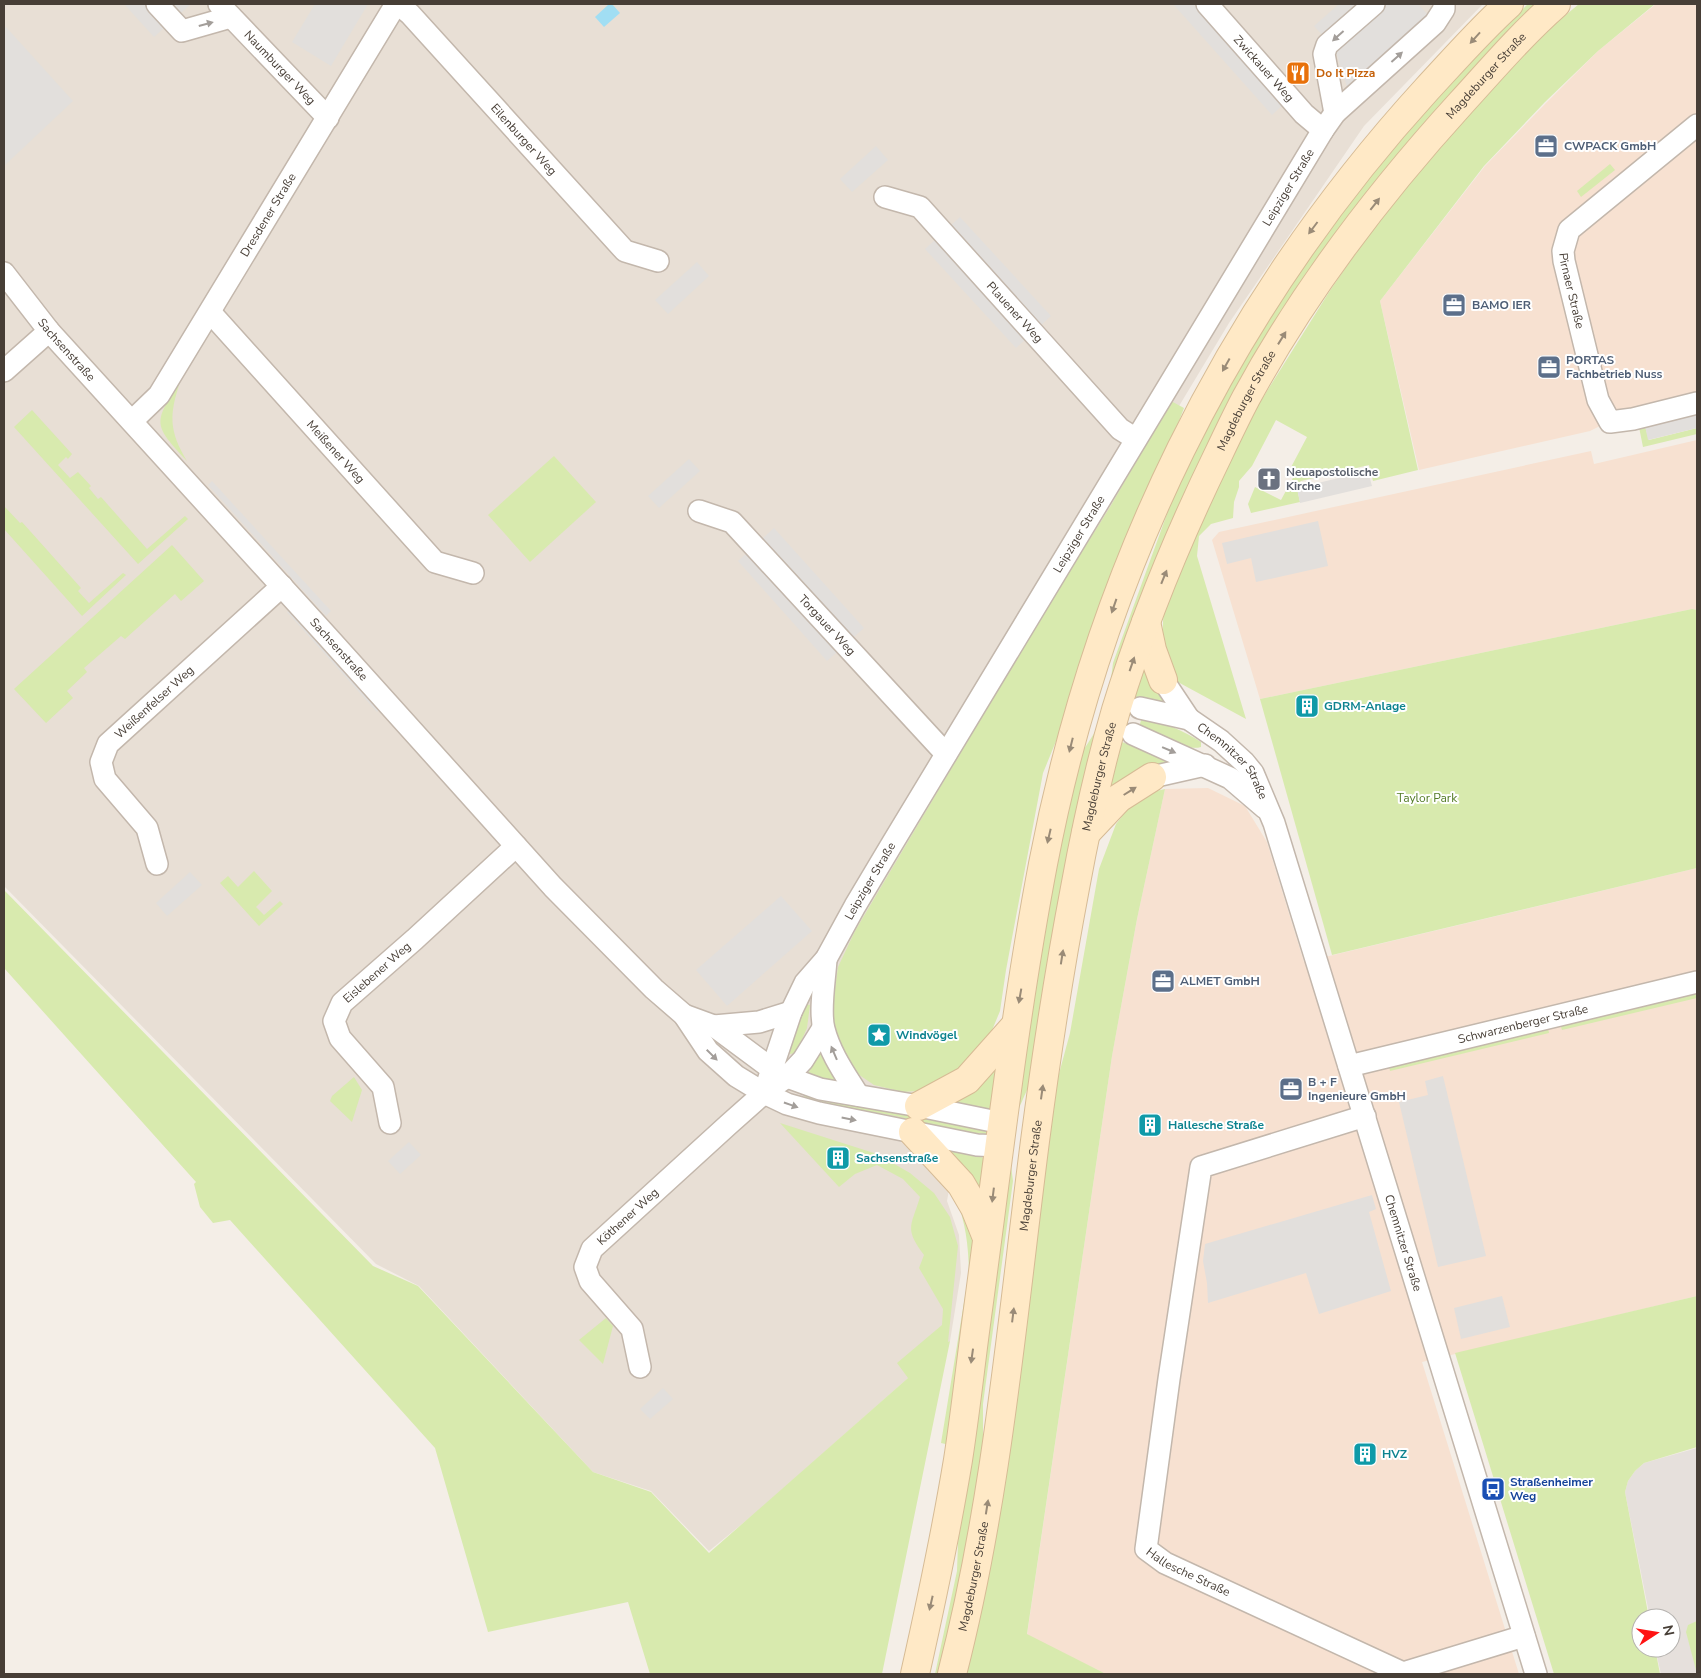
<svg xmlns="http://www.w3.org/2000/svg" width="1701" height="1678" viewBox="0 0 1701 1678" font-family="'Nunito Sans',sans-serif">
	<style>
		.residential { fill: #e8dfd5 }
		.commercial { fill: #f7e1d1 }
		.industrial { fill: #e6e0dc }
		.green { fill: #d8eaae }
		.parking { fill: #e2dfdc }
		.water { fill: #a1def3 }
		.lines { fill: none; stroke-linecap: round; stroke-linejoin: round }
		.minor-casing { stroke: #c3b7ac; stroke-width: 24 }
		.secondary-casing { stroke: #d6bb95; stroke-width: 30 }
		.minor { stroke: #fff; stroke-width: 21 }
		.secondary { stroke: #ffe9c6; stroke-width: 28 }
		.oneway { fill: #a39e9a }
		.oneway2 { fill: #9a8b77 }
		.labels { text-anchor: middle; stroke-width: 4; stroke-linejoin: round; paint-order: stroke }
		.street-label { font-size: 12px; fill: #473e36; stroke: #fff }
		.food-label { font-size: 12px; font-weight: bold; fill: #c56008; stroke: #fff; text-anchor: start }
		.service-label { font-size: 12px; font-weight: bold; fill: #4e5e75; stroke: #fff; text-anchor: start }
		.worship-label { font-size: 12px; font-weight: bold; fill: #5b616d; stroke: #fff; text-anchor: start }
		.culture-label { font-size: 12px; font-weight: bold; fill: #0d838f; stroke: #fff; text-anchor: start }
		.park-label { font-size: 12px; fill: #537b26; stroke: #fff }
		.transit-label { font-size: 12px; font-weight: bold; fill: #164399; stroke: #fff; text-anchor: start }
	</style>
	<rect width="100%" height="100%" fill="#f4eee7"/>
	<!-- residential -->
	<polygon class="residential" points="4,4 1483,4 1364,126 1229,323 1164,431 1028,724 991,952 947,1201 959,1235 961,1273 950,1341 759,1510 709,1551 651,1491 593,1472 419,1286 376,1264 4,886"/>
	<!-- commercial -->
	<g class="commercial">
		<polygon points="1656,4 1697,4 1697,394 1636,408 1590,431 1419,470 1380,301 1485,166 1546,103 1598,51"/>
		<polygon points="1697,440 1697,610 1692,609 1260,699 1212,540 1219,532 1591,451 1594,464"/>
		<polygon points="1208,788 1245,806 1267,842 1304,962 1697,868 1697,1296 1422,1362 1519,1674 1106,1674 1027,1635 1112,1056 1137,919 1165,789"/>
	</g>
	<!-- industrial -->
	<polygon class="industrial" points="1697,1448 1697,1674 1661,1674 1655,1648 1671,1648 1671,1618 1650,1618 1625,1492 1628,1481 1635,1471 1644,1463"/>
	<!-- green -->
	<g class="green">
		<polygon points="1528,4 1538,4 1512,27 1481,62 1348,223 1115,685 1111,679 1113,663 1184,467 1230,380 1283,293 1396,140 1472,58"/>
		<polygon points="1579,4 1655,4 1598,51 1545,102 1484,166 1380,301 1418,470 1373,481 1369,465 1301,481 1296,484 1300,502 1251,513 1248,504 1255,487 1281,500 1295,474 1289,471 1307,437 1276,420 1252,466 1239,481 1239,487 1234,502 1233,518 1211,524 1199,536 1197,556 1246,719 1176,681 1162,641 1164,603 1212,494 1257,407 1331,289 1410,175 1526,48"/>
		<polygon points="1610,164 1615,170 1581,197 1577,191"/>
		<path d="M 180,382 C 169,415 169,431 187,461 C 154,425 152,424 180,382 Z"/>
		<polygon points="1171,401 1184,408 1070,707 1043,773 1006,970 1000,1011 988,1040 975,1058 930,1090 903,1092 874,1085 852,1070 833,1028 833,1003 838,967 855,931 1041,617 1110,507"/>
		<polygon points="32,410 72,454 68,459 66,457 58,465 70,478 78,472 91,486 89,488 98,499 101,497 147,549 185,516 188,519 138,564 14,427"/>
		<polygon points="1645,426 1649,440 1697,428 1697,434 1643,447 1639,427"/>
		<polygon points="554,456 596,502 530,562 488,515"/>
		<polygon points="4,506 20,523 22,522 81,588 78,591 89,603 123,573 126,575 82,616 4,529"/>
		<polygon points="172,545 204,581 181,601 175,594 125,639 121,636 84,668 87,672 67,691 73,698 46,723 14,689"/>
		<polygon points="1692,609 1697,610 1697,868 1332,955 1260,699"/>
		<polygon points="1147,657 1177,712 1134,696"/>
		<path d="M 1142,717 C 1164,723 1183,730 1201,742 L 1201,747 C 1185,752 1155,734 1139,727 Z"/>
		<polygon points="1095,732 1100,734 1031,1081 1019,1108 1016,1110 1039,939 1081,754"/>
		<polygon points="1122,742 1175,762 1108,797"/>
		<polygon points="1165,789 1137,919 1112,1056 1027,1634 1106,1674 964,1674 1050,1107 1070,1033 1099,869 1116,824 1134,801 1152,792"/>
		<polygon points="254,871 272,891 256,907 264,915 280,901 283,904 259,926 220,883 228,876 238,887"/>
		<path d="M 4,890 L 373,1266 L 418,1286 L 593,1472 L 651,1492 L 709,1553 L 908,1378 L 897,1363 L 942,1325 L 943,1309 L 919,1268 L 924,1255 C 904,1228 911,1227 920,1197 L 903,1179 L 877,1165 L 855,1174 L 839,1187 L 780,1123 L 877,1154 L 910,1173 L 934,1193 L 950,1217 L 958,1246 L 948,1342 L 950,1341 L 882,1674 L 650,1674 L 628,1602 L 488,1632 L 435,1448 L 230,1220 L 213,1223 L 200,1207 L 194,1184 L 196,1182 L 4,968 Z"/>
		<polygon points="1697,992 1697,998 1562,1030 1560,1024"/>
		<polygon points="806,1004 810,1005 807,1028 796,1053 790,1054 788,1050 802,1011"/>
		<polygon points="1548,1028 1549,1033 1390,1071 1389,1066"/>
		<polygon points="821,1051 841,1085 806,1077"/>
		<polygon points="997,1058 990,1110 945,1101"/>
		<polygon points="354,1077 362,1090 352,1122 330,1101 332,1096"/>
		<path d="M 807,1094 L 987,1127 L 989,1131 L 986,1134 C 957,1133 928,1124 900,1117 C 868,1111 836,1107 805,1100 L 804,1096 Z"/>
		<polygon points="949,1150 985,1158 980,1194 947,1158"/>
		<polygon points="1007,1164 1011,1166 1013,1181 983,1404 983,1469 943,1674 935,1674 957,1571 959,1516"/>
		<path d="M 955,1196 L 968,1215 L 973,1243 L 950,1445 L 941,1443 L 969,1272 C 968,1244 966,1223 955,1196 Z"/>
		<polygon points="1697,1296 1697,1447 1644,1463 1635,1471 1628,1481 1625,1492 1649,1618 1641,1618 1641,1648 1655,1648 1660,1674 1554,1674 1455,1353"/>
		<polygon points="606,1318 613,1326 603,1364 579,1340"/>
		<polygon points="1697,1621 1697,1674 1686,1632 1688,1625"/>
	</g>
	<!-- parking -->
	<g class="parking">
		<polygon points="124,4 191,4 154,37"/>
		<polygon points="315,4 368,4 331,66 292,42"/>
		<polygon points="1173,4 1193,4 1284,104 1272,115"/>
		<polygon points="1339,4 1418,4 1430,17 1348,90 1335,49 1314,26"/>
		<polygon points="6,27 73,101 4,166 4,29"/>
		<polygon points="876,146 888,160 852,192 840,179"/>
		<polygon points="960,217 1051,316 1016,348 925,249"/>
		<polygon points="697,262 709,276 668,314 655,300"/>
		<polygon points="1697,414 1697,428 1648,440 1645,426"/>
		<polygon points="689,459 700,471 659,508 648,496"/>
		<polygon points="1368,471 1372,486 1300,503 1297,488"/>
		<polygon points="212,481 331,611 326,616 208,485"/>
		<polygon points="1318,521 1328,566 1256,582 1251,558 1227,564 1222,543"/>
		<polygon points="774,528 864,628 827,661 738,561"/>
		<polygon points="292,608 382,707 377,712 287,612"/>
		<polygon points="190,872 202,885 167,916 156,903"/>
		<polygon points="781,896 812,931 727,1006 696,970"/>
		<polygon points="1443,1076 1486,1256 1438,1267 1399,1102 1428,1095 1425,1081"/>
		<polygon points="409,1142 421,1155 400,1174 388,1161"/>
		<polygon points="1372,1195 1376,1209 1369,1212 1391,1291 1319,1314 1306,1273 1208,1303 1207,1283 1203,1261 1205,1244"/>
		<polygon points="1502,1296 1510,1327 1461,1339 1454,1308"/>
		<polygon points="663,1388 673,1399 650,1419 640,1409"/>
	</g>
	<!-- water -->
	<polygon class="water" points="609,4 612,4 620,13 604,27 595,17"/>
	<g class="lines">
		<!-- minor casing -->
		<g class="minor-casing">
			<g id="minor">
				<polyline points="157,4 182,31 231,17"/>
				<path id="s1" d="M 219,4 L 328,118"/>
				<path id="s2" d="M 398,4 L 410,14 L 625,251 L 658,261"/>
				<path id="s3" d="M 1207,4 L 1304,114 L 1323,130"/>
				<polyline points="1335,113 1324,54 1327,45 1374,4"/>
				<path id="s4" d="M 1697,125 L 1569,230 L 1563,251 L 1564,261 L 1598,400 L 1610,422 L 1633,419 L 1697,403"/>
				<path id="s5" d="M 885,197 L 920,207 L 1120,429 L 1136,439"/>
				<path id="s6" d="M 4,273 L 49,331 L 327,636 L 553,887 L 654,989 L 684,1015 L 708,1051 L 736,1076 L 764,1093 L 787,1104 L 819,1113 L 977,1145 L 999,1146"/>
				<path id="s7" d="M 210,312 L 435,562 L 473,573"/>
				<polyline points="4,371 49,331"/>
				<path id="s8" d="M 132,421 L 159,395 L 396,4"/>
				<path id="s9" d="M 699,511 L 732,522 L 946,754"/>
				<polyline points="1163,680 1189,719"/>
				<path id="s10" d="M 1140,708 L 1189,719 L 1221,741 L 1244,762 L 1253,773 L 1274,823 L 1536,1674"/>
				<polyline points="1133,734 1230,778 1265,808"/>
				<polyline points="1152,777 1205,765"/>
				<path id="s11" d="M 157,864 L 147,828 L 105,779 L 101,762 L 108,744 L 282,586"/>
				<path d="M 826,959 C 825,979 819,1011 824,1029 C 830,1053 845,1074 858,1095"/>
				<polyline points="684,1015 714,1026 772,1069 787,1077 820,1089 919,1106 1002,1123"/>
				<polyline points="714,1026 759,1022 791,1012"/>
				<path id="s12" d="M 1349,1066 L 1697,982"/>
				<path id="s13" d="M 764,1093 L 791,1012 L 805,983 L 826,959 L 855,906 L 892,844 L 1323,130 L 1335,113 L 1435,23 L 1444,9 L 1444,4"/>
				<path id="s14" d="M 1365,1116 L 1201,1167 L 1169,1379 L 1146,1549 L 1165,1563 L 1403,1673 L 1524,1636"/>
				<path id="s15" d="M 390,1123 L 383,1087 L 340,1038 L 334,1021 L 342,1003 L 415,939 L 516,846"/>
				<path id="s16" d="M 640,1367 L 632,1329 L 590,1281 L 585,1267 L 592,1249 L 728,1125 L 764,1093 L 787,1077 L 803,1060 L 823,1028"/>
			</g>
		</g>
		<!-- secondary casing -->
		<g class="secondary-casing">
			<g id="secondary">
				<polyline points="1146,622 1152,650 1163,680"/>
				<polyline points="1086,833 1119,798 1152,777"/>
				<polyline points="919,1106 967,1080 1015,1026"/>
				<polyline points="913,1132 961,1184 975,1208 987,1238"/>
				<path d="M 915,1674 C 931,1603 946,1532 958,1460 C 965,1415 970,1369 976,1324 C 997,1170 1014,1016 1043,864 C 1099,572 1227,308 1427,89 C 1454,60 1480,30 1509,4"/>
				<path id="s17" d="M 952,1674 C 997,1500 1012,1319 1035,1141 C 1046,1057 1059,972 1075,888 C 1086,828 1099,768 1116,710 C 1143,622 1178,537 1218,455 C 1227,436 1236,417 1246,398 C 1304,291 1380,192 1461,103 C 1492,69 1522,34 1556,4"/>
			</g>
		</g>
		<!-- minor -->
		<use href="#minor" class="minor"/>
		<!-- secondary -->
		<use href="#secondary" class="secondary"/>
	</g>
	<!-- one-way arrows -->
	<defs><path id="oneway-solid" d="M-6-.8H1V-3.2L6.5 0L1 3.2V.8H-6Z" transform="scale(1.25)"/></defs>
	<g class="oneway">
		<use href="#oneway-solid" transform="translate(206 24) rotate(-15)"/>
		<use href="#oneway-solid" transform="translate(1338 36) rotate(138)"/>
		<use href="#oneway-solid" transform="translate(1397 57) rotate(-42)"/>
		<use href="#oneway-solid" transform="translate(1169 750) rotate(23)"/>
		<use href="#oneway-solid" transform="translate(834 1053) rotate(-113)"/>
		<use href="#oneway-solid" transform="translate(712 1055) rotate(45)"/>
		<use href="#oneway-solid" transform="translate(791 1105) rotate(19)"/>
		<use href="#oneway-solid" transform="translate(849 1119) rotate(11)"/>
	</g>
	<g class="oneway2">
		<use href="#oneway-solid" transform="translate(1475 38) rotate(132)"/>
		<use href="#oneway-solid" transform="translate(1375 204) rotate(-52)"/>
		<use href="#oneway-solid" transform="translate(1313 228) rotate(127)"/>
		<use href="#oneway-solid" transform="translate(1282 338) rotate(-58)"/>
		<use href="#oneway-solid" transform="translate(1226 365) rotate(119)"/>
		<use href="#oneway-solid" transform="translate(1164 577) rotate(-68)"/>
		<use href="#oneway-solid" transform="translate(1114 606) rotate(109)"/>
		<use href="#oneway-solid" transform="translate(1132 664) rotate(-71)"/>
		<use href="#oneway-solid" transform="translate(1071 745) rotate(104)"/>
		<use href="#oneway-solid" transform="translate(1130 791) rotate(-32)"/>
		<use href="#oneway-solid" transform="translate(1049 836) rotate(103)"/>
		<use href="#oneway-solid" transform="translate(1062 957) rotate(-81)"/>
		<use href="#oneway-solid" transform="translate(1020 996) rotate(100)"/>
		<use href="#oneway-solid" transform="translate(1042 1092) rotate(-82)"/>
		<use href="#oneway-solid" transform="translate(993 1195) rotate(97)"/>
		<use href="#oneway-solid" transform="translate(1013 1315) rotate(-83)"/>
		<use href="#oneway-solid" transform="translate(972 1356) rotate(98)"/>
		<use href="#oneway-solid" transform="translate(987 1507) rotate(-81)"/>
		<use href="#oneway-solid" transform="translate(931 1603) rotate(103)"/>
	</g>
	<!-- icons -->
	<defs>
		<g id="restaurant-square" transform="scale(1.25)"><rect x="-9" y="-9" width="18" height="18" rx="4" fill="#e8710a" stroke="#fff"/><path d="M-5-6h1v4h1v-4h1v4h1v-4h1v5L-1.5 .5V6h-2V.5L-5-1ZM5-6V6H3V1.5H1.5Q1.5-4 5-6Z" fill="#fff"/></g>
		<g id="office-square" transform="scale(1.25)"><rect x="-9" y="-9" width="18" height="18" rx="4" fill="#5c6f8a" stroke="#fff"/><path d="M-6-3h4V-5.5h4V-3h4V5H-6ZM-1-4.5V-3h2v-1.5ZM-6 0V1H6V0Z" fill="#fff"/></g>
		<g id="church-square" transform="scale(1.25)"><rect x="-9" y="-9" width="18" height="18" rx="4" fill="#6b7280" stroke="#fff"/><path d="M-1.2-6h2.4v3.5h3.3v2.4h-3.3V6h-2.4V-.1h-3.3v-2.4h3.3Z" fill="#fff"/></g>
		<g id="building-square" transform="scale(1.25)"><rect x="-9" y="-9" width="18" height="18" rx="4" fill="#0f9aa8" stroke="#fff"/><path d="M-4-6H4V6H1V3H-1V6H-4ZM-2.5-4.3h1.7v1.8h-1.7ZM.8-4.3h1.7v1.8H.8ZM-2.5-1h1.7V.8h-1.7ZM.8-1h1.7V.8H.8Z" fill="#fff"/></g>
		<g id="sight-square" transform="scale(1.25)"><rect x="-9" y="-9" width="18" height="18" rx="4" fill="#0f9aa8" stroke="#fff"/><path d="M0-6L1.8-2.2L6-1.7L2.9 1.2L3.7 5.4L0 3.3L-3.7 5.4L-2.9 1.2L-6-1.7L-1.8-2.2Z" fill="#fff"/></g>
		<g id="bus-square" transform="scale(1.25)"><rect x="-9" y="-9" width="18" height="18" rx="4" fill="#1a4fb4" stroke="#fff"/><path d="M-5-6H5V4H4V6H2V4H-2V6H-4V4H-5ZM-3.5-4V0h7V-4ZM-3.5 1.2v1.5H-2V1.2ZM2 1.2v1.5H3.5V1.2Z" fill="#fff"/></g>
	</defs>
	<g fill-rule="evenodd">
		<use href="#restaurant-square" x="1298" y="73"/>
		<use href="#office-square" x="1546" y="146"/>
		<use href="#office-square" x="1454" y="305"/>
		<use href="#office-square" x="1549" y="367"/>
		<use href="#church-square" x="1269" y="479"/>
		<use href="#building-square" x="1307" y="706"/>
		<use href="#office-square" x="1163" y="981"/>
		<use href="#sight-square" x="879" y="1035"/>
		<use href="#office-square" x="1291" y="1089"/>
		<use href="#building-square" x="1150" y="1125"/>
		<use href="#building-square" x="838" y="1158"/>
		<use href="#building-square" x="1365" y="1454"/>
		<use href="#bus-square" x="1493" y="1489"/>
	</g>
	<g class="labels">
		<!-- street labels -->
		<g class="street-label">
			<text dy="4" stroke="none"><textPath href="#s1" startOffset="88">Naumburger Weg</textPath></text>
			<text dy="4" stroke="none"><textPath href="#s3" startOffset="86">Zwickauer Weg</textPath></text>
			<text dy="4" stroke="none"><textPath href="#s17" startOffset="1720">Magdeburger Straße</textPath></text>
			<text dy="4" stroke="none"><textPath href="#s2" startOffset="185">Eilenburger Weg</textPath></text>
			<text dy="4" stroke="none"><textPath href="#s13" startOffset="1049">Leipziger Straße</textPath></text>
			<text dy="4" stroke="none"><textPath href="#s8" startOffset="248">Dresdener Straße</textPath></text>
			<text dy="4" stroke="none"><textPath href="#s4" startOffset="228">Pirnaer Straße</textPath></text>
			<text dy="4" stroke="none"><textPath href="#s5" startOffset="178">Plauener Weg</textPath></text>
			<text dy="4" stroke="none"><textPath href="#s6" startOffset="99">Sachsenstraße</textPath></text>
			<text dy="4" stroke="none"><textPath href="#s17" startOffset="1315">Magdeburger Straße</textPath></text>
			<text dy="4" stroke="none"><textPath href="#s7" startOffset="188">Meißener Weg</textPath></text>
			<text dy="4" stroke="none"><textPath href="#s13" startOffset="644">Leipziger Straße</textPath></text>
			<text dy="4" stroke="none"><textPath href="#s9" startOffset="175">Torgauer Weg</textPath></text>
			<text dy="4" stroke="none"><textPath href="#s6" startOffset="504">Sachsenstraße</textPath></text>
			<text dy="4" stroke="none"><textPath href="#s11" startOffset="201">Weißenfelser Weg</textPath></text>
			<text dy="4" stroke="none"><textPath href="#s10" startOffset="112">Chemnitzer Straße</textPath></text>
			<text dy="4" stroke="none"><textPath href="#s17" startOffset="910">Magdeburger Straße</textPath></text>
			<text dy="4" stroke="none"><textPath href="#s13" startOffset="239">Leipziger Straße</textPath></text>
			<text dy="4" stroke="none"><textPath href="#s15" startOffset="186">Eislebener Weg</textPath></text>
			<text dy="4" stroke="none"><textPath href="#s12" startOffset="179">Schwarzenberger Straße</textPath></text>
			<text dy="4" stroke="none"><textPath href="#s17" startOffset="505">Magdeburger Straße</textPath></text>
			<text dy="4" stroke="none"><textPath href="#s16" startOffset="185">Köthener Weg</textPath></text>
			<text dy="4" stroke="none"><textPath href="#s10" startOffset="628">Chemnitzer Straße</textPath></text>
			<text dy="4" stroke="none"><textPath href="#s14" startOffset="606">Hallesche Straße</textPath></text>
			<text dy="4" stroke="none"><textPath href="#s17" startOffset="100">Magdeburger Straße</textPath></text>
		</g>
		<!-- food labels -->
		<g class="food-label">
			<text x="1316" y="77">Do It Pizza</text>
		</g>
		<!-- service labels -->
		<g class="service-label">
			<text x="1564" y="150">CWPACK GmbH</text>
			<text x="1472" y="309">BAMO IER</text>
			<text x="1566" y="364">PORTAS<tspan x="1566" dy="14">Fachbetrieb Nuss</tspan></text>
			<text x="1180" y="985">ALMET GmbH</text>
			<text x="1308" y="1086">B + F<tspan x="1308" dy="14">Ingenieure GmbH</tspan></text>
		</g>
		<!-- worship labels -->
		<g class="worship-label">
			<text x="1286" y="476">Neuapostolische<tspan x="1286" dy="14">Kirche</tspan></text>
		</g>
		<!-- culture labels -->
		<g class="culture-label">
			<text x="1324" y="710">GDRM-Anlage</text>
			<text x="896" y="1039">Windvögel</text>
			<text x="1168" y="1129">Hallesche Straße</text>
			<text x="856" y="1162">Sachsenstraße</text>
			<text x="1382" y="1458">HVZ</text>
		</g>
		<!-- park labels -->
		<g class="park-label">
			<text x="1427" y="802">Taylor Park</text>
		</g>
		<!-- transit labels -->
		<g class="transit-label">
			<text x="1510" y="1486">Straßenheimer<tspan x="1510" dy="14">Weg</tspan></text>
		</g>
	</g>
	<!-- border -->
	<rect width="1701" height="1678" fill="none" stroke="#473e36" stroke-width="10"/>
	<!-- north arrow -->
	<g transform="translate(1656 1633) rotate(78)"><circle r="24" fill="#ffffff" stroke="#b5b2af"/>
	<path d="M0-4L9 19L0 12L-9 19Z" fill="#ff1313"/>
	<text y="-8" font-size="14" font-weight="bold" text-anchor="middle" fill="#473e36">N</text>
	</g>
</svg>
